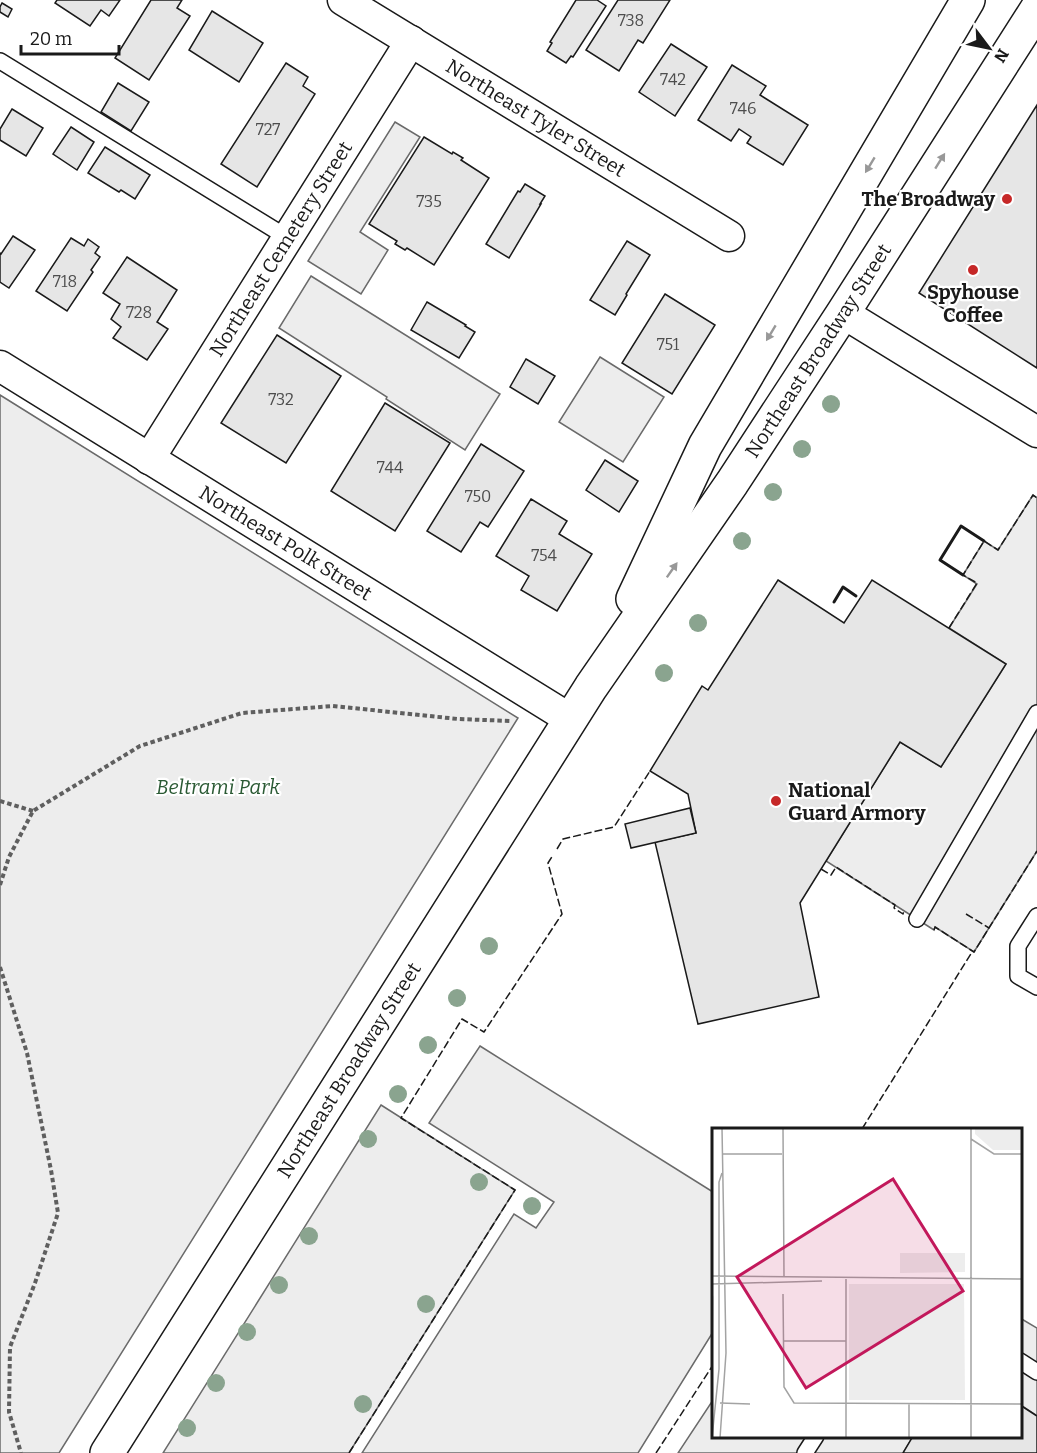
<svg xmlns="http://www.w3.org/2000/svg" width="1037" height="1453" viewBox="0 0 1037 1453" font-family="Bitter,serif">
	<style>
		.built { fill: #ededed; stroke: #6a6a6a; stroke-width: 1.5 }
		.building { fill: #e6e6e6; stroke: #1a1a1a; stroke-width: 1.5 }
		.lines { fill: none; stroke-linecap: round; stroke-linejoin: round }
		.service-casing { stroke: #1a1a1a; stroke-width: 18 }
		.minor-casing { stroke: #1a1a1a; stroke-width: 33 }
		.secondary-casing { stroke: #1a1a1a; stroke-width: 36 }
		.path { stroke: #5f5f5f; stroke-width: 4; stroke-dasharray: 4.5 3; stroke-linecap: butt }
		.service { stroke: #fff; stroke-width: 15 }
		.minor { stroke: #fff; stroke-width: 30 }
		.secondary { stroke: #fff; stroke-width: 33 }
		.fence { stroke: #1a1a1a; stroke-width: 1.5; stroke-dasharray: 8 3; stroke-linecap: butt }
		.wall { stroke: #1a1a1a; stroke-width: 3 }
		.tree { fill: #8aa48f }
		.oneway { fill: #989898 }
		.poi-dot { fill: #c62828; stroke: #fff; stroke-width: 2 }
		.labels { text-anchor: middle; stroke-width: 4.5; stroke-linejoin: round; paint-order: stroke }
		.number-label { font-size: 16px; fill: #4d4d4d }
		.street-label { font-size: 20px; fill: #1a1a1a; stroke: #fff }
		.poi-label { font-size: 20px; font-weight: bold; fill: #1a1a1a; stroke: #fff; text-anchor: end }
		.park-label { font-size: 20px; font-style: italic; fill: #2b5a34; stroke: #fff }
		.inset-road { fill: none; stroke: #a3a3a3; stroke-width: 1.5 }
		.view { fill: #c2185b; fill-opacity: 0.15; stroke: #c2185b; stroke-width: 3 }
		.inset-edge { fill: none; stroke: #1a1a1a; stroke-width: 3 }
	</style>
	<rect width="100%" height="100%" fill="#fff"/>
	<!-- built -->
	<g class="built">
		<polygon points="395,122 420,137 360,232 388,250 361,294 308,261"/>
		<polygon points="311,276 500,394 465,450 386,399 387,397 279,328"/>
		<polygon points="600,357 664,397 623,462 559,422"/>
		<polygon points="0,395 518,718 59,1453 0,1453"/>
		<polygon points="1033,495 1037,498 1037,851 974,952 935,927 934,930 826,861 900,742 941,767 1006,664 949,628 977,584 963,575 984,541 998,550"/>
		<polygon points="480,1046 713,1192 713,1332 638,1453 362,1453 514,1214 536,1228 554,1202 429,1123"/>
		<polygon points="381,1105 515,1190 349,1453 163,1453"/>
		<polygon points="1020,1318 1037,1328 1037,1416 1021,1405"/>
		<polygon points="713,1400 713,1436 913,1437 903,1453 678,1453"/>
	</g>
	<!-- building -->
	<g class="building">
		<polygon points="57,0 120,0 109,16 101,10 90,26 55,3"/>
		<polygon points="151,0 182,0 177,8 190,16 149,80 115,58"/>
		<polygon points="576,0 597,0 606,6 573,57 571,56 566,63 547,51 552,43 550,42"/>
		<polygon points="618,0 670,0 643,43 638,40 619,71 586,50"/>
		<polygon points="2,3 12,9 8,17 0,12 0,7"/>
		<polygon points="212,11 263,43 239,82 189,50"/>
		<polygon points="671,44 707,67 675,116 639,92"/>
		<polygon points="286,63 308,77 303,86 315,94 257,187 221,164"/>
		<polygon points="732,65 766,86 760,95 808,125 783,165 747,143 751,137 739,129 731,141 698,120"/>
		<polygon points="118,83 149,102 131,131 101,112"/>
		<polygon points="1037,105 1037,368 919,293"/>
		<polygon points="12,109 43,128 26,156 0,140 0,129"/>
		<polygon points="71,127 94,142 77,170 53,154"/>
		<polygon points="424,137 452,154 453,152 463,158 461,160 489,178 434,265 407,248 405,250 395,244 397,241 369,224"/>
		<polygon points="105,147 150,175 135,199 121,190 119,192 88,173"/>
		<polygon points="525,184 545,196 540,204 541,204 509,258 486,244 518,191 520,192"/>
		<polygon points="13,236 35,250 9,288 0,282 0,253 1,254"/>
		<polygon points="71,238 84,246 88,239 99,247 95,253 100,257 91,270 93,272 67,311 36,291"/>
		<polygon points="627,241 650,255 626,294 627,295 615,315 590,300"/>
		<polygon points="127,257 177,290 157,322 168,329 147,360 113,338 121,327 111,319 120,304 103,293"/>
		<polygon points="665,294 715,325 672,394 622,363"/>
		<polygon points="427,302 466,325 465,326 475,332 459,358 411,330"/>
		<polygon points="277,335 341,376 286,463 221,423"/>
		<polygon points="526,359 555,376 538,404 510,387"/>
		<polygon points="385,403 450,443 395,531 331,491"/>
		<polygon points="481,444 524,471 488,527 480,522 461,552 427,531"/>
		<polygon points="605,460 638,481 619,512 586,490"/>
		<polygon points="531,499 567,521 559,534 592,554 557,611 521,590 529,576 496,556"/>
		<polygon points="778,580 844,623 872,580 1006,664 941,767 900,742 800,903 819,997 698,1024 655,842 696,833 688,794 650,771 702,686 708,690"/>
		<polygon points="690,808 696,833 631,848 625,824"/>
		<polygon points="1020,1405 1037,1416 1037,1453 903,1453 913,1436 1020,1436"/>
	</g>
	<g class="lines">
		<!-- service casing -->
		<g class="service-casing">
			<g id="service">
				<polyline points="0,61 288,238"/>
				<polyline points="1037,916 1018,946 1018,976 1037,987"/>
				<polyline points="917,919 1037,713"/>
				<polyline points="1020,1361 1037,1372"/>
				<polyline points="805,1453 816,1436"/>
			</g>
		</g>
		<!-- minor casing -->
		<g class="minor-casing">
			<g id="minor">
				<path id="s1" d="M 343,0 L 729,236"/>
				<polyline points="843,313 1037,432"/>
				<path id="s2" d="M 0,366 L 570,719"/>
				<path id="s3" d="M 149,459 L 411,41"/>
			</g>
		</g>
		<!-- secondary casing -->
		<g class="secondary-casing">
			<g id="secondary">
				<polyline points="633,599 705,446 968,0"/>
				<path id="s4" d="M 107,1453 L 591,687 L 732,483 L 843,313 L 1037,9"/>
			</g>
		</g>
		<!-- path -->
		<g class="path">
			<polyline points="0,801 33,811"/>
			<polyline points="0,885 9,857 33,811 140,746 242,713 333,706 458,719 511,721"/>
			<polyline points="0,967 27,1053 51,1170 58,1213 35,1283 10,1347 9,1412 21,1453"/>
		</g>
		<!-- service -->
		<use href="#service" class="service"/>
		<!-- minor -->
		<use href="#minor" class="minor"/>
		<!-- secondary -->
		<use href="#secondary" class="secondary"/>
		<!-- fence -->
		<g class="fence">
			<polyline points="949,628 977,583 963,575 984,541 998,550 1033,495 1037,498"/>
			<polyline points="557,849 563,839 614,827 650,771"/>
			<polyline points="821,869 831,875 836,867 895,905 894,908 903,914 904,911"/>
			<polyline points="966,914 989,928"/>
			<polyline points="934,930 935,927 974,952 1037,851"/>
			<polyline points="862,1129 972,952"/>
			<polyline points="349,1453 515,1190 401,1118 462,1019 484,1032 562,914 548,863 553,855"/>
			<polyline points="656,1453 713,1365"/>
		</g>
		<!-- wall -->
		<g class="wall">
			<polyline points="963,575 940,560 961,526 984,541"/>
			<polyline points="834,602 843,587 856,596"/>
		</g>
	</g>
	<!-- trees -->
	<g class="tree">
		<circle cx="831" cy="404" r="9"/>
		<circle cx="802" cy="449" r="9"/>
		<circle cx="773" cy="492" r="9"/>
		<circle cx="742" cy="541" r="9"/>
		<circle cx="698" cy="623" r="9"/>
		<circle cx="664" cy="673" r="9"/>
		<circle cx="489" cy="946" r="9"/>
		<circle cx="457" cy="998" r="9"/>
		<circle cx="428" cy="1045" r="9"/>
		<circle cx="398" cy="1094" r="9"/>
		<circle cx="368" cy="1139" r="9"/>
		<circle cx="479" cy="1182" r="9"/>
		<circle cx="532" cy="1206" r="9"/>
		<circle cx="309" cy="1236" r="9"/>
		<circle cx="279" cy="1285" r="9"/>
		<circle cx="426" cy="1304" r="9"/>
		<circle cx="247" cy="1332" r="9"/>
		<circle cx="216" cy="1383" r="9"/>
		<circle cx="363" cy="1404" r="9"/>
		<circle cx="187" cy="1428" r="9"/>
	</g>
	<!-- one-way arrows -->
	<defs><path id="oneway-solid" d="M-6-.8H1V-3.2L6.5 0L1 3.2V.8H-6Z" transform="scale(1.5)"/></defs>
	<g class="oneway">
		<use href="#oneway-solid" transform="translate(940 161) rotate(-58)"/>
		<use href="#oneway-solid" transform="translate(870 165) rotate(121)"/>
		<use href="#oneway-solid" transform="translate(771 333) rotate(121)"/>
		<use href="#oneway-solid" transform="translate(672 570) rotate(-55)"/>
	</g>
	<!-- markers -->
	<g class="poi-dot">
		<circle cx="1007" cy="199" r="6"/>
		<circle cx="973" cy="270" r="6"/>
		<circle cx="776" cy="801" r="6"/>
	</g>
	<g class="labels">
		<!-- number labels -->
		<g class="number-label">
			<text x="631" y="26">738</text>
			<text x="673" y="85">742</text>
			<text x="743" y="114">746</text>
			<text x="268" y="135">727</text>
			<text x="429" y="207">735</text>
			<text x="65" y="287">718</text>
			<text x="139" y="318">728</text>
			<text x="668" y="350">751</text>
			<text x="281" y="405">732</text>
			<text x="390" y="473">744</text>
			<text x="478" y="502">750</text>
			<text x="544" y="561">754</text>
		</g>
		<!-- street labels -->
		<g class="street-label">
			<text dy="7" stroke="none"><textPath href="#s1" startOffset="226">Northeast Tyler Street</textPath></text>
			<text dy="7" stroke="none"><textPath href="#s3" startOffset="248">Northeast Cemetery Street</textPath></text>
			<text dy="7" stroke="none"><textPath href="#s4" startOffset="1312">Northeast Broadway Street</textPath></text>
			<text dy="7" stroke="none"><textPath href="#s2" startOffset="336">Northeast Polk Street</textPath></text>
			<text dy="7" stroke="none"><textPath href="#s4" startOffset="453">Northeast Broadway Street</textPath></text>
		</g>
		<!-- poi labels -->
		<g class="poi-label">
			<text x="995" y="206">The Broadway</text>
			<text x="973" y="299" text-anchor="middle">Spyhouse<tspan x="973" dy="23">Coffee</tspan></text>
			<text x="788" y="797" text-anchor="start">National<tspan x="788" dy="23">Guard Armory</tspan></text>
		</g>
		<!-- park labels -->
		<g class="park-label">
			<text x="218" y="794">Beltrami Park</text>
		</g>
	</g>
	<!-- overview -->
	<g transform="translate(712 1128)">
		<rect width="310" height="310" fill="#fff"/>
		<path d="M 263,0 L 310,0 L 310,22 L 281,22 L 263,6 ZM 188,125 L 253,125 L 253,144 L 188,145 ZM 137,156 L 252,156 L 253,272 L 137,272 ZM 0,165 L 2,169 L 0,272 Z" fill="#ededed"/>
		<path class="inset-road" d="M 71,0 L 72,148M 259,0 L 259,310M 259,11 L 282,26 L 311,26M 10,26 L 70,26M 0,148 L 311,151M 134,151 L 134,310M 0,156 L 110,153M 71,166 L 72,259 L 82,275 L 311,276M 71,213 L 134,213M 8,275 L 38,276M 197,275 L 197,310M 0,310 L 7,241 L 7,54 L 10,45M 8,310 L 14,225 L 10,0"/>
		<path class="view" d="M 181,51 L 251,163 L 94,260 L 25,149 Z"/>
		<rect width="310" height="310" class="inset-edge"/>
	</g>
	<!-- north arrow -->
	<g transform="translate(989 48) rotate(122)" stroke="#ffffff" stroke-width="4.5" paint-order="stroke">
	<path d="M0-4.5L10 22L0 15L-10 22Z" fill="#1a1a1a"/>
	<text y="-9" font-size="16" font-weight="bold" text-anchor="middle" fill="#1a1a1a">N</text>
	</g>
	<!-- scale -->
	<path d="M21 45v9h98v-9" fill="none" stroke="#1a1a1a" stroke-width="3"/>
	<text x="30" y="45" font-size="18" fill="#1a1a1a" stroke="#ffffff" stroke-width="4.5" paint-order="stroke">20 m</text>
</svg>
